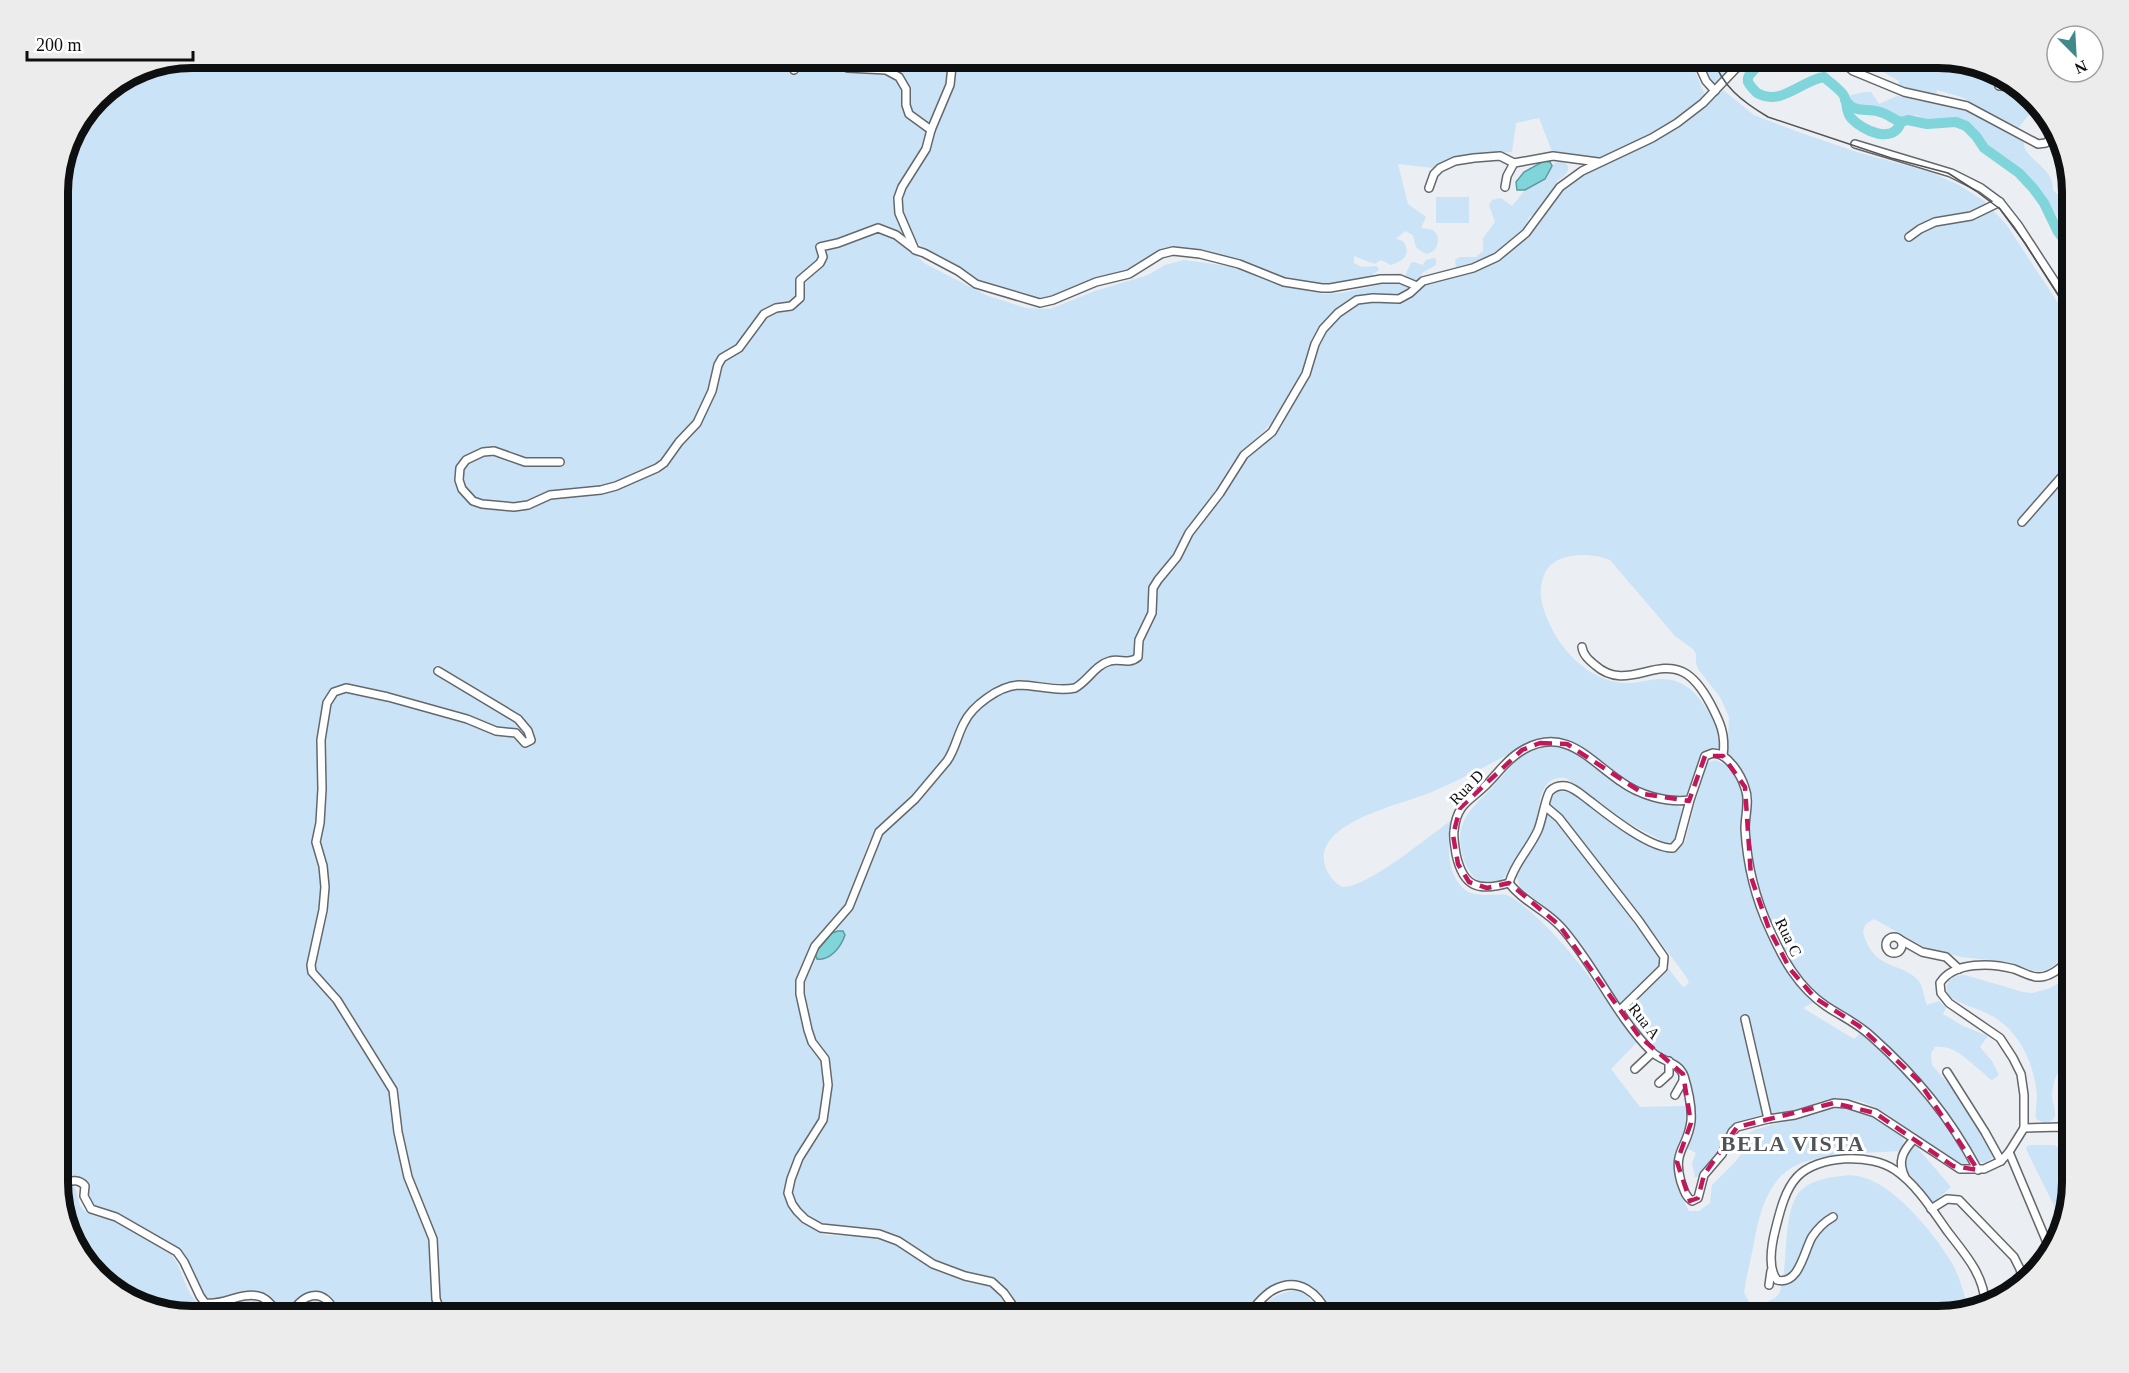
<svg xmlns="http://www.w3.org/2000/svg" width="2129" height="1373" viewBox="0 0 2129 1373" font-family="Georgia,serif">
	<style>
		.green { fill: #cbe3f7 }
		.water { fill: #7fd5da; stroke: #5d9a9d; stroke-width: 1.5 }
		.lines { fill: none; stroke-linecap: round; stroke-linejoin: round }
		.river { stroke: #7fd5da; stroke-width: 10 }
		.minor-casing { stroke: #64686b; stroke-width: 10 }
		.minor { stroke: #fff; stroke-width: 7 }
		.rail { stroke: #505254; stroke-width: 1.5 }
		.marked { fill: none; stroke: #c2185b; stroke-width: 4.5; stroke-dasharray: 12 8; stroke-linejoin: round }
		.labels { text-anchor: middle; stroke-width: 6; stroke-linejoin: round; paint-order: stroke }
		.street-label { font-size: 16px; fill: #0e0f10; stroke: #fff }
		.district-label { font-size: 22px; font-weight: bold; letter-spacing: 1.5px; fill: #515457; stroke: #fff }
		.rim { fill: none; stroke: #0e0f10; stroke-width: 8 }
	</style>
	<rect width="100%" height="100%" fill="#ebeef2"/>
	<!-- green -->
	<g class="green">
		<path d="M 191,57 L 950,57 L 947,83 L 921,152 L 895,196 L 896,211 L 911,250 L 924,263 L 986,295 L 1026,308 L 1050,309 L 1095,291 L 1148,275 L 1165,265 L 1184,260 L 1235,267 L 1275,283 L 1323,294 L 1342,293 L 1386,283 L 1405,284 L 1413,287 L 1401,296 L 1374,295 L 1351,300 L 1343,305 L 1329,319 L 1313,339 L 1303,370 L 1275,420 L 1234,460 L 1209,501 L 1185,531 L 1173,554 L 1154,579 L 1150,589 L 1147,615 L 1135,642 L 1135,656 L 1128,659 L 1109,657 L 1081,680 L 1070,685 L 1010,683 L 1004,685 L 960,724 L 951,747 L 934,771 L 910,800 L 874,833 L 868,844 L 847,903 L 805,965 L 796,983 L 795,990 L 804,1034 L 823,1065 L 825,1092 L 820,1118 L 814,1131 L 791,1165 L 784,1191 L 785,1198 L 788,1206 L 802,1220 L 818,1232 L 825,1235 L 875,1237 L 901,1246 L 938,1271 L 966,1282 L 989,1286 L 1004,1299 L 1016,1316 L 342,1316 C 336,1300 324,1286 306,1297 C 297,1302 294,1310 282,1312 L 264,1295 L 213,1302 L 206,1300 L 181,1254 L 95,1210 L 87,1198 L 87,1185 L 57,1182 L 57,183 L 67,140 L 97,96 L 140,67 Z"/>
		<path d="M 960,57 L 1689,57 L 1705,95 L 1699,103 L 1661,132 L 1599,160 L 1553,154 L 1539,118 L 1516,123 L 1512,152 C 1486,154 1455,150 1433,168 L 1398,164 L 1408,204 L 1426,217 L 1421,228 L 1433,230 L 1437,235 C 1440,244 1436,251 1427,254 C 1414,248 1416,247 1413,235 L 1405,231 L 1396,239 L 1403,241 C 1412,255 1403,261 1391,265 L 1381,260 L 1375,264 L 1354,256 L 1354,263 L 1362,267 L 1377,266 L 1379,270 L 1373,274 L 1373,278 C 1357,281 1340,285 1323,285 C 1291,285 1259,271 1229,261 C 1211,255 1191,246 1171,248 L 1125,272 L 1043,301 L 975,280 L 964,271 L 922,247 L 916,240 L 904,213 L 902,204 L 904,194 L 924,159 L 934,131 L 953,87 L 956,65 Z"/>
		<path d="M 1698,57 L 1750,57 C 1733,63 1726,75 1715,89 L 1706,76 Z"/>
		<polygon points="1862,57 1938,57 2012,79 2026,94 2034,109 2018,128 1961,97 1937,90 1936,99 1898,87 1899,81 1880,70 1871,61"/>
		<path d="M 1723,90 L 1754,115 L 1801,133 L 1860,153 L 1933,173 L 1959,185 L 1984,201 L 2006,224 L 2072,324 L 2072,952 L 2049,969 L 2037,972 L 2008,962 L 1961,957 L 1926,948 L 1874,919 L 1866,924 C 1862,930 1863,934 1866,941 C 1877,969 1901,963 1917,979 C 1924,986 1923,997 1927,1005 L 1939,1001 L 1946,1008 L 1943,1014 L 1963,1026 L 1988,1036 L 1980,1047 L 1992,1061 L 1999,1075 L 1992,1080 C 1987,1078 1986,1074 1981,1071 C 1967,1060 1955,1045 1935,1047 L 1931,1053 L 1932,1065 L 1955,1092 L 1970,1114 L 1993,1157 L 1985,1163 L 1979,1162 L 1945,1109 L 1920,1079 L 1862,1024 L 1823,1001 L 1807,985 L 1796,971 L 1770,926 L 1753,872 L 1742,774 L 1727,754 L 1729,717 L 1720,697 L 1698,669 L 1696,663 L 1696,654 L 1693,649 L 1675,636 L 1610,560 C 1589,552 1551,551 1543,578 C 1537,595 1544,612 1551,627 C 1564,655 1595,684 1628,683 C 1639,683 1649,679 1660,679 C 1684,678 1698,694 1709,713 C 1717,727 1722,735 1720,752 L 1702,757 L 1698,762 L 1689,795 C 1679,800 1672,797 1661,795 C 1649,793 1638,790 1627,783 C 1593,761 1574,728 1529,743 C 1498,760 1466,777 1434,791 C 1406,804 1312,821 1325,866 C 1328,875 1334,882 1342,887 C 1368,888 1430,835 1453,819 C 1447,837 1446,869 1460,885 C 1472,900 1491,893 1507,895 C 1513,897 1521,904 1526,908 C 1571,945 1601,996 1639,1040 L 1611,1069 L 1640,1107 L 1685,1106 L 1686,1125 L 1676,1150 L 1674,1170 L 1680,1194 L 1689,1211 L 1699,1211 L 1710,1203 L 1712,1185 L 1736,1161 L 1742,1153 L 1747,1134 L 1754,1130 L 1822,1110 L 1844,1107 L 1870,1113 L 1901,1133 L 1904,1141 L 1900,1151 C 1868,1153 1834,1152 1804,1162 C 1767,1174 1759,1215 1753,1248 C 1750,1263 1746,1278 1744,1293 L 1749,1302 C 1760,1305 1772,1302 1779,1294 C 1790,1266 1781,1213 1800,1191 C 1808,1183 1823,1178 1834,1177 C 1841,1176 1849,1174 1857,1176 C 1892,1181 1936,1235 1953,1265 C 1960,1278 1964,1293 1968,1308 L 1938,1316 L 1332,1316 C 1318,1282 1293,1270 1262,1294 C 1253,1301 1247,1310 1238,1316 L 1024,1316 L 1005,1289 L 989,1277 L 970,1275 L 943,1265 L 882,1232 L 852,1227 L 826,1227 L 798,1208 L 791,1197 L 792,1184 L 804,1158 L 822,1132 L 825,1123 L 829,1108 L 831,1077 L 827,1058 L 813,1038 L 802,985 L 814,953 L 845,915 L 879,836 L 948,761 L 966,722 L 979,707 L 1003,691 L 1019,687 L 1069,691 L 1106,665 L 1140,659 L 1143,654 L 1145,633 L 1156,612 L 1157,589 L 1160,583 L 1197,528 L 1218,502 L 1242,463 L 1252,452 L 1281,427 L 1310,375 L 1315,351 L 1322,337 L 1344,313 L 1356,304 L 1364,302 L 1413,294 L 1424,285 L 1495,262 L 1512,248 L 1563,189 L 1578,176 L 1673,130 L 1691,117 Z"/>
		<path d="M 1864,92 L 1871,92 L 1879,104 L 1897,96 L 1969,109 L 2023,139 C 2025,143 2023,148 2027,152 C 2037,165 2054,172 2053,190 L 2072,208 L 2072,247 L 2059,230 L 2057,216 L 2037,186 L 2028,177 L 1988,148 L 1981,138 L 1967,124 L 1953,120 L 1930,121 L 1916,115 L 1901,121 L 1881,110 L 1865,110 L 1849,103 L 1848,100 L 1851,95 Z"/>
		<path d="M 1561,161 L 1567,164 C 1571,173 1563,177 1557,181 L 1556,186 L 1547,201 L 1540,207 L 1538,212 L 1529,217 L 1524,232 L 1493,258 L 1458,269 L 1456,268 L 1455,260 L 1459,257 L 1476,257 L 1483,251 L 1483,238 L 1495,222 L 1489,205 L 1492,200 L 1501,198 L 1512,206 L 1525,190 L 1547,178 L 1552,164 Z"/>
		<rect x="1436" y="197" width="33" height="26"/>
		<polygon points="1433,258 1436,259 1436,265 1422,273 1420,280 1416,284 1376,278 1382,274 1402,273 1400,276 1405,276 1411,263 1414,262 1423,265 1426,260"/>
		<path d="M 1549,746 C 1579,747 1595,768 1618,783 C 1636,796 1656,802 1678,806 L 1681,808 C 1682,820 1673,836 1677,846 L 1683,845 L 1685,842 L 1705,764 L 1715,760 L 1727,765 L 1732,771 L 1744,793 L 1741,839 L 1750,890 L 1760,919 L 1772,946 L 1788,973 L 1814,1002 L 1803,1008 L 1854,1039 L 1860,1033 L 1910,1078 L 1940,1112 L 1972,1164 L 1969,1168 C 1919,1156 1891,1093 1832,1099 C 1818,1100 1806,1109 1793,1113 C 1786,1115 1778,1116 1770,1117 L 1749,1016 L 1743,1017 L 1766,1118 L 1742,1123 L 1701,1177 L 1695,1177 L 1692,1163 L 1696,1153 L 1685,1147 L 1694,1121 L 1685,1075 L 1650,1045 L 1568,931 L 1557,917 L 1520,887 L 1516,875 L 1538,836 L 1547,812 L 1559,825 L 1681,985 L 1685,987 L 1689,982 L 1685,975 L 1608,873 L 1570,826 L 1552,807 L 1549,803 L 1549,798 L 1553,793 L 1558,791 L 1571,792 L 1619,828 L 1654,849 L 1661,847 L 1659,839 L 1622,820 L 1566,778 C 1537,775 1541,807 1535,826 C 1532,832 1505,878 1501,881 C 1493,884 1485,883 1478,881 C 1469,873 1465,865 1462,853 C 1453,818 1477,805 1497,782 C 1517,761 1518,753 1549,746 Z"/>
		<path d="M 1965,975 L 2023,992 L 2033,993 L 2050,988 L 2072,976 L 2072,1053 C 2061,1064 2052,1080 2052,1096 C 2052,1102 2056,1109 2055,1115 C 2054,1121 2049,1122 2044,1123 L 2036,1119 C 2035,1112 2037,1104 2037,1096 C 2035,1067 2021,1033 1994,1017 C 1980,1008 1961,1006 1948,995 C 1943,982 1953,975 1965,975 Z"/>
		<polygon points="1915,1145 1951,1187 1933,1203 1905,1169 1905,1158"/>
		<polygon points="2031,1145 2054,1145 2072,1153 2072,1182 2061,1220 2026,1149 2027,1146"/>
		<path d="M 72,1184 C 80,1191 75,1204 85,1211 C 93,1218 106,1217 116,1221 C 128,1226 163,1244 171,1254 C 184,1268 185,1301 205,1306 C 216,1309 226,1303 237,1301 C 243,1299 249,1300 255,1300 L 275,1316 L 191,1316 L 117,1294 L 75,1249 L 57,1190 L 57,1186 Z"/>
		<path d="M 1295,1290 L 1306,1295 L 1324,1316 L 1251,1316 C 1265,1302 1275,1294 1295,1290 Z"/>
		<polygon points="317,1299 321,1299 330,1308 333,1316 292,1316 306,1303"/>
	</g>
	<!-- water -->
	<g class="water">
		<polygon points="1544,161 1550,162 1552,166 1545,179 1525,190 1517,190 1516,182 1524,172"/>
		<path d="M 838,931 L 843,931 L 845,935 C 841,947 830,961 817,959 L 815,953 L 832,933 Z"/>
	</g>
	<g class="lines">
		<!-- river -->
		<g class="river">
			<path d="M 1754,57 L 1751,64 L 1754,70 C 1750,74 1747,76 1748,82 C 1750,86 1754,90 1757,93 C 1781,107 1802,80 1824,77 C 1828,81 1842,91 1844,96 C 1848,103 1845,111 1851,118 C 1863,131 1894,145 1901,122 L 1908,120 L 1927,124 L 1956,122 L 1966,126 L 1976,136 L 1984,148 L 2019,173 L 2033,188 L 2044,203 L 2058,232 L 2072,250"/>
			<path d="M 1845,100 C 1857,115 1866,107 1880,112 C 1888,114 1894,120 1901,122"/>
		</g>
		<!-- minor casing -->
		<g class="minor-casing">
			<g id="minor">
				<polyline points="790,57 794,70"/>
				<polyline points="953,57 950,85 931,130 926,149 902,187 898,198 899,213 915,250 924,253 958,271 976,284 1040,303 1053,300 1096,282 1129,274 1161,254 1173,251 1200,254 1239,264 1284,282 1322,288 1330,288 1381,279 1400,279 1417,286"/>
				<polyline points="1695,57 1706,81 1715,91"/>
				<polyline points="835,63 848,68 886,70 899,77 906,89 906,105 909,114 931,130"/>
				<polyline points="1999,86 2019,87"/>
				<polyline points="1855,144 1951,173 1981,188 2000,202 2018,225 2072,308"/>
				<polyline points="1505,187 1507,176 1514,163"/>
				<polyline points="1429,188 1434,174 1440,168 1455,161 1474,158 1500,156 1514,163 1553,156 1598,162"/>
				<polyline points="1909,237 1920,229 1935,222 1971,216 2000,202"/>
				<polyline points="560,462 525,462 494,451 483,452 466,460 460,468 459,480 462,489 473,501 482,504 514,507 528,505 550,495 601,490 616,486 657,468 664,463 679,442 697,423 712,391 718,365 722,358 739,348 764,314 776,308 791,306 800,298 800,280 820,263 823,257 820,247 838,243 878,228 896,235 913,248"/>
				<polyline points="2022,522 2072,465"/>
				<path d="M 1582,647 C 1583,655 1589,660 1595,665 C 1625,692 1654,658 1683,672 C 1695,678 1704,692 1710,703 C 1720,722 1726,734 1723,756"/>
				<polyline points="438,671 518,719 528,731 531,740 525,743 516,733 496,731 467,719 388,697 346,688 334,692 327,703 321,740 322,789 320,823 316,842 323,866 325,887 323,910 311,965 312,972 337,1000 393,1090 398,1132 408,1177 433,1239 436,1299 442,1316"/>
				<path d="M 1690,800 C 1666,803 1639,795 1620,781 C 1589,760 1565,726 1523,750 C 1510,757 1500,770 1490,781 C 1472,801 1457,801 1454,831 C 1453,839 1455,846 1456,854 C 1463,887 1478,892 1509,883 C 1515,862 1529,850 1538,830 C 1542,821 1546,795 1550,791 C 1554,787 1560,785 1566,786 C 1575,788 1583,796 1590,801 C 1608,815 1650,849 1673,848 L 1679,841 L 1690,800 L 1705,756 L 1713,753 C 1728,753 1741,775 1745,788 C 1750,801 1745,815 1745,829 C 1747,864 1755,898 1770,930 C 1783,959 1798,987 1826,1006 C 1841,1016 1857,1023 1871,1036 C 1917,1077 1949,1116 1978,1170"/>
				<polyline points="1546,807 1559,818 1639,921 1664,957 1663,968 1620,1010"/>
				<path d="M 1509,883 C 1523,902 1545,909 1561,927 C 1595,965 1615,1015 1652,1052 C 1662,1062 1678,1061 1684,1076 C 1688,1089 1692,1107 1691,1121 C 1688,1148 1672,1150 1681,1182 C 1684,1190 1685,1196 1692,1201 L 1698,1198 L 1704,1175 L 1722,1154 L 1732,1132 L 1737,1127 L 1768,1119 L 1795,1115 L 1834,1103 L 1847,1104 L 1875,1113 L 1960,1169 L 1984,1169 L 2001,1161 L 2009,1152 L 2024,1128 L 2024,1095 L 2021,1074 L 2013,1058 L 2000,1038 L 1949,1003 L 1941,993 L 1940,983 C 1954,961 1992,963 2014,969 C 2023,972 2031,978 2040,977 C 2053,976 2063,965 2072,958"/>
				<circle cx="1894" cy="945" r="8"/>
				<polyline points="1899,939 1922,952 1946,957 1959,969"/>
				<polyline points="1745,1019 1768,1119"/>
				<polyline points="1635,1069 1652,1053"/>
				<polyline points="1947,1072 1985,1132 2001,1161"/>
				<polyline points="1659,1083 1669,1074 1669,1061"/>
				<polyline points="1675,1095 1683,1081 1683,1077"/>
				<polyline points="2062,1127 2067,1098 2072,1087"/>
				<polyline points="2024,1128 2062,1127 2072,1133"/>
				<polyline points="2009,1152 2051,1252"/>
				<path d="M 1905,1177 C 1897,1161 1903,1151 1914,1139"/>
				<path d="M 57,1184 C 67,1182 78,1177 85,1186 L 84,1196 L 91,1209 L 116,1217 L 177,1252 L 184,1262 L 200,1296 L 205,1303 C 223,1306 240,1292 258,1296 C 270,1298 274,1313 286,1315 C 294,1311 299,1300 308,1297 C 323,1291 332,1304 337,1316"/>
				<polyline points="1931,1209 1947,1199 1959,1200 2014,1257 2020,1269 2023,1281"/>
				<path d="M 1833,1217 C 1824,1222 1818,1228 1812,1237 C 1804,1251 1799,1286 1777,1280 C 1767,1267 1772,1242 1776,1227 C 1780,1211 1785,1190 1797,1177 C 1817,1155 1871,1153 1895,1170 C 1917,1185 1933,1211 1948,1232 C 1965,1254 1984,1275 1985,1303"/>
				<polyline points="1769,1285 1771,1271"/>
				<path d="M 1020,1316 L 1004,1293 L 992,1282 L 965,1276 L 933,1264 L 898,1241 L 879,1234 L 821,1228 L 805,1219 L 797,1211 L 792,1204 L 788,1193 L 791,1179 L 799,1158 L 823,1120 L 828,1085 L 825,1059 L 812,1042 L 808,1030 L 800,994 L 800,981 L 815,946 L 849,907 L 879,832 L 915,799 L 947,761 C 955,750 957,736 964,723 C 972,706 999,686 1019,685 C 1037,685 1057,692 1075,688 C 1088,681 1095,665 1110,661 C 1120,658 1129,665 1138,657 L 1139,640 L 1152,613 L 1153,588 L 1158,580 L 1177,557 L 1189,533 L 1220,493 L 1244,455 L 1272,432 L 1306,374 L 1315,344 L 1323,329 L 1338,313 L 1357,300 L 1373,298 L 1399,299 L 1410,293 L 1423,281 L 1473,268 L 1497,257 L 1526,233 L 1560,187 L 1582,171 L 1652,138 L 1677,123 L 1703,103 L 1743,61 L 1747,60 L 1835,59 L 1842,62 L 1853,71 L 1904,92 L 1967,106 L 2038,144 L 2046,143 L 2056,132"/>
				<path d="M 1245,1316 C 1255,1308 1262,1296 1273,1290 C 1299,1276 1318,1293 1329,1316"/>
			</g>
		</g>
		<!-- minor -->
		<use href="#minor" class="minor"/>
		<!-- rail -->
		<path class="rail" d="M 1713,57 C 1721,86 1743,102 1768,117 L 1891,158 L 1948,173 L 1976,191 L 2000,209 L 2025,243 L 2072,317"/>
	</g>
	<!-- marked area -->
	<path class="marked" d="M 1540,743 L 1567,744 L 1644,794 L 1689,801 L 1705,756 L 1723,756 L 1745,787 L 1751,877 L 1769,929 L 1790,969 L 1815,998 L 1859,1026 L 1918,1080 L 1978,1170 L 1953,1166 L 1875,1113 L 1834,1103 L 1737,1127 L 1704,1175 L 1698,1198 L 1690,1201 L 1677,1162 L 1691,1123 L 1683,1074 L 1639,1036 L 1559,925 L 1509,883 L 1487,888 L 1469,882 L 1458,864 L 1453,835 L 1460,808 L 1522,750 Z"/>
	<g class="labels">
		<!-- street labels -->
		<g class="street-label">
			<text transform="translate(1466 787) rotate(-46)" y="6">Rua D</text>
			<text transform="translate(1789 937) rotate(64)" y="6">Rua C</text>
			<text transform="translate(1645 1021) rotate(52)" y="6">Rua A</text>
		</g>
		<!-- district labels -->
		<g class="district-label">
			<text x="1793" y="1151">BELA VISTA</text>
		</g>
	</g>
	<!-- crop -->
	<path d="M0 0H2129V1373H0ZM192 68H1938A124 124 0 0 1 2062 192V1182A124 124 0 0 1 1938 1306H192A124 124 0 0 1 68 1182V192A124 124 0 0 1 192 68Z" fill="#ececec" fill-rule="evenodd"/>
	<path class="rim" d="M192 68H1938A124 124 0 0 1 2062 192V1182A124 124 0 0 1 1938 1306H192A124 124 0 0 1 68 1182V192A124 124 0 0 1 192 68Z"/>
	<!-- north arrow -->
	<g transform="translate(2075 54) rotate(156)"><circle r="28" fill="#ffffff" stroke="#9f9f9f" stroke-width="1.5"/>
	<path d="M0-4.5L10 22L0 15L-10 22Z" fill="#408889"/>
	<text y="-9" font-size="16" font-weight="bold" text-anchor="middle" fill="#0e0f10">N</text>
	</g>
	<!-- scale -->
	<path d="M27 51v9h166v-9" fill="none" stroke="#0e0f10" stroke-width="3"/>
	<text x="36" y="51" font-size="18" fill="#0e0f10" stroke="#ffffff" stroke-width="4.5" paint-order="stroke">200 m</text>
</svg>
